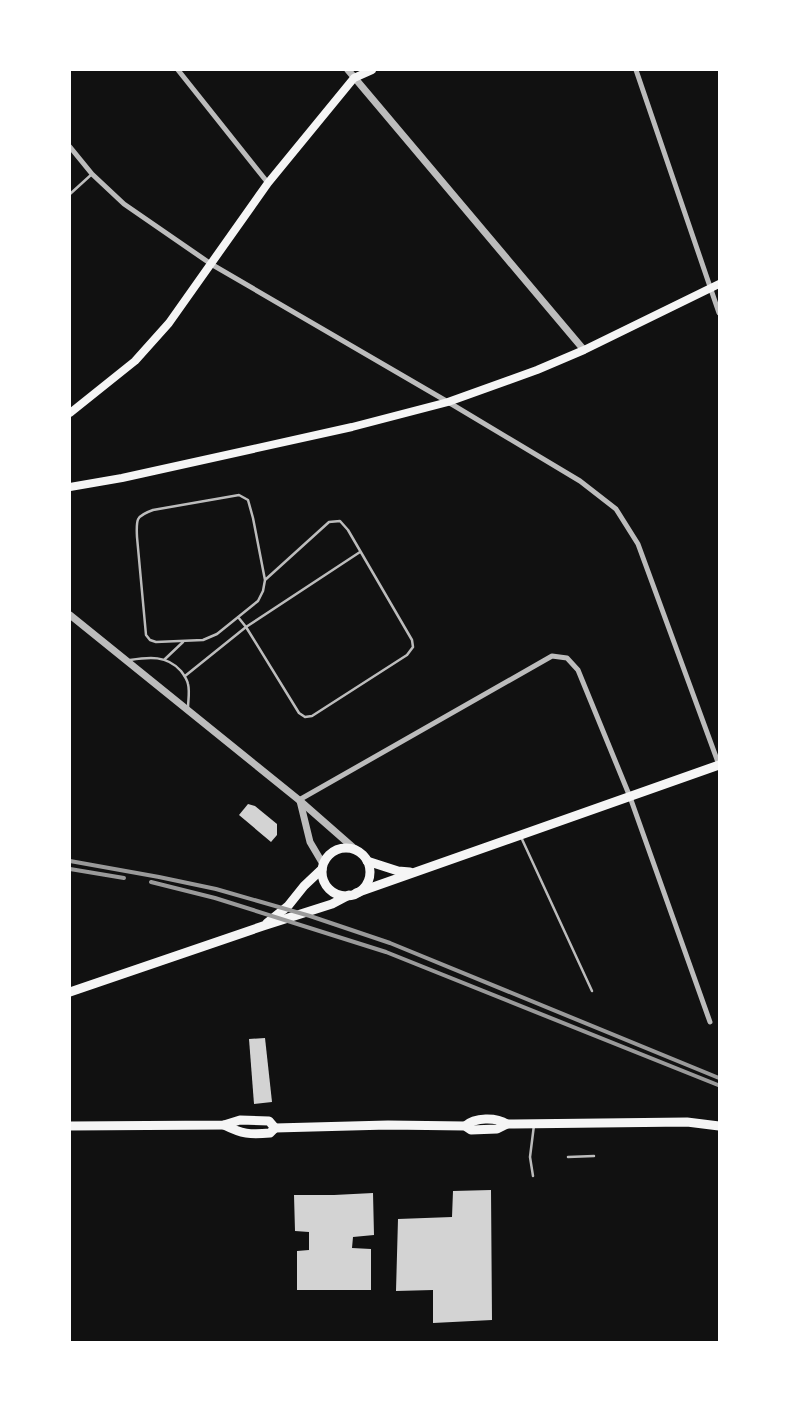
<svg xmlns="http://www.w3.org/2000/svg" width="789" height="1412" viewBox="0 0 789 1412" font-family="Roboto,sans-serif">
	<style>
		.building { fill: #d3d3d3 }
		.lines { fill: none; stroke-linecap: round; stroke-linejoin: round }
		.service { stroke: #bcbcbc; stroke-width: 2.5 }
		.minor { stroke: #bcbcbc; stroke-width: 5 }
		.tertiary { stroke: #bcbcbc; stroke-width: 7 }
		.secondary { stroke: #f5f5f5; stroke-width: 8 }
		.primary { stroke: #f5f5f5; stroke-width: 9 }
		.rail { stroke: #9a9a9a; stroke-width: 4 }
	</style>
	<rect width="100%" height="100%" fill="#111"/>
	<!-- building -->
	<g class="building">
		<polygon points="248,804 255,806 277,824 277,835 271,842 239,815"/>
		<polygon points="265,1038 272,1102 254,1104 249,1039"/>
		<polygon points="491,1190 492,1320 433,1323 433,1290 396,1291 398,1219 452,1217 453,1191"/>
		<polygon points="373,1193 374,1235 353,1237 352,1248 371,1249 371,1290 297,1290 297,1251 309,1250 309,1232 295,1231 294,1195 334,1195"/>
	</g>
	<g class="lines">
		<!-- service -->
		<g class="service">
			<polyline points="70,194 92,174"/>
			<path d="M 238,617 L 246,627 L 299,713 L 305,717 L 312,716 L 407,655 L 413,647 L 412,640 L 348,530 L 340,521 L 329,522 L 265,580 L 263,591 L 258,601 L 217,634 L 203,640 L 156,642 L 150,640 L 146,635 L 137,537 C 136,519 136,516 153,510 L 239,495 L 248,500 L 253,518 L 265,580"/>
			<polyline points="165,659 183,642"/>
			<path d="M 130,660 C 149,657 167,655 181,671 C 184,675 187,679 188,684 C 190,692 188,701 188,708"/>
			<polyline points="185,676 246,627 360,552"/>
			<polyline points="521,837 592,991"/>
			<polyline points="568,1157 594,1156"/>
			<polyline points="533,1176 530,1157 534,1125"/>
		</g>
		<!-- minor -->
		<g class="minor">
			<polyline points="178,70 268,183"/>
			<polyline points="636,70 719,313"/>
			<polyline points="70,147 92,174 124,204 211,264 448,402 580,481 616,509 638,544 719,765"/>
			<polyline points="299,800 552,656 567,658 578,670 630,797 710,1022"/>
		</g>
		<!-- tertiary -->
		<g class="tertiary">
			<polyline points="348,70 584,350"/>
			<polyline points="70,615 299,800 356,850"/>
			<polyline points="300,801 310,842 323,864"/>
		</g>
		<!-- secondary -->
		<g class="secondary">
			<polyline points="70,413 135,361 169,323 268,183 354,78 372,70"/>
			<polyline points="70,487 122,478 352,427 448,402 537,370 584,350 719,284"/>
		</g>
		<!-- primary -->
		<g class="primary">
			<circle cx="346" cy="872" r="24"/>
			<polyline points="367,861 398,871 410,872"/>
			<polyline points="356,893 719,765"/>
			<polyline points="267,923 288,906 304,886 322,869"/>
			<polyline points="70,992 263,926 332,904 349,895"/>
			<path d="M 224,1125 C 242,1134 250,1135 270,1133 L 275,1128"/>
			<polyline points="70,1126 224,1125 240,1120 269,1121 275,1128"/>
			<path d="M 465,1126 C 475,1117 496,1117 507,1124"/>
			<polyline points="275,1128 388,1125 465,1126 471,1130 497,1129 507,1124 514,1124 687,1122 719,1126"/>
		</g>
		<!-- rail -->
		<g class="rail">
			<polyline points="70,861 159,877 216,889 310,916 390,943 719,1078"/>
			<polyline points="70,869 124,878"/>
			<polyline points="151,882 215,898 386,952 718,1085"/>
		</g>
	</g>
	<!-- border -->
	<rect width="789" height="1412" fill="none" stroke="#ffffff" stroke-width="142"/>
</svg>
